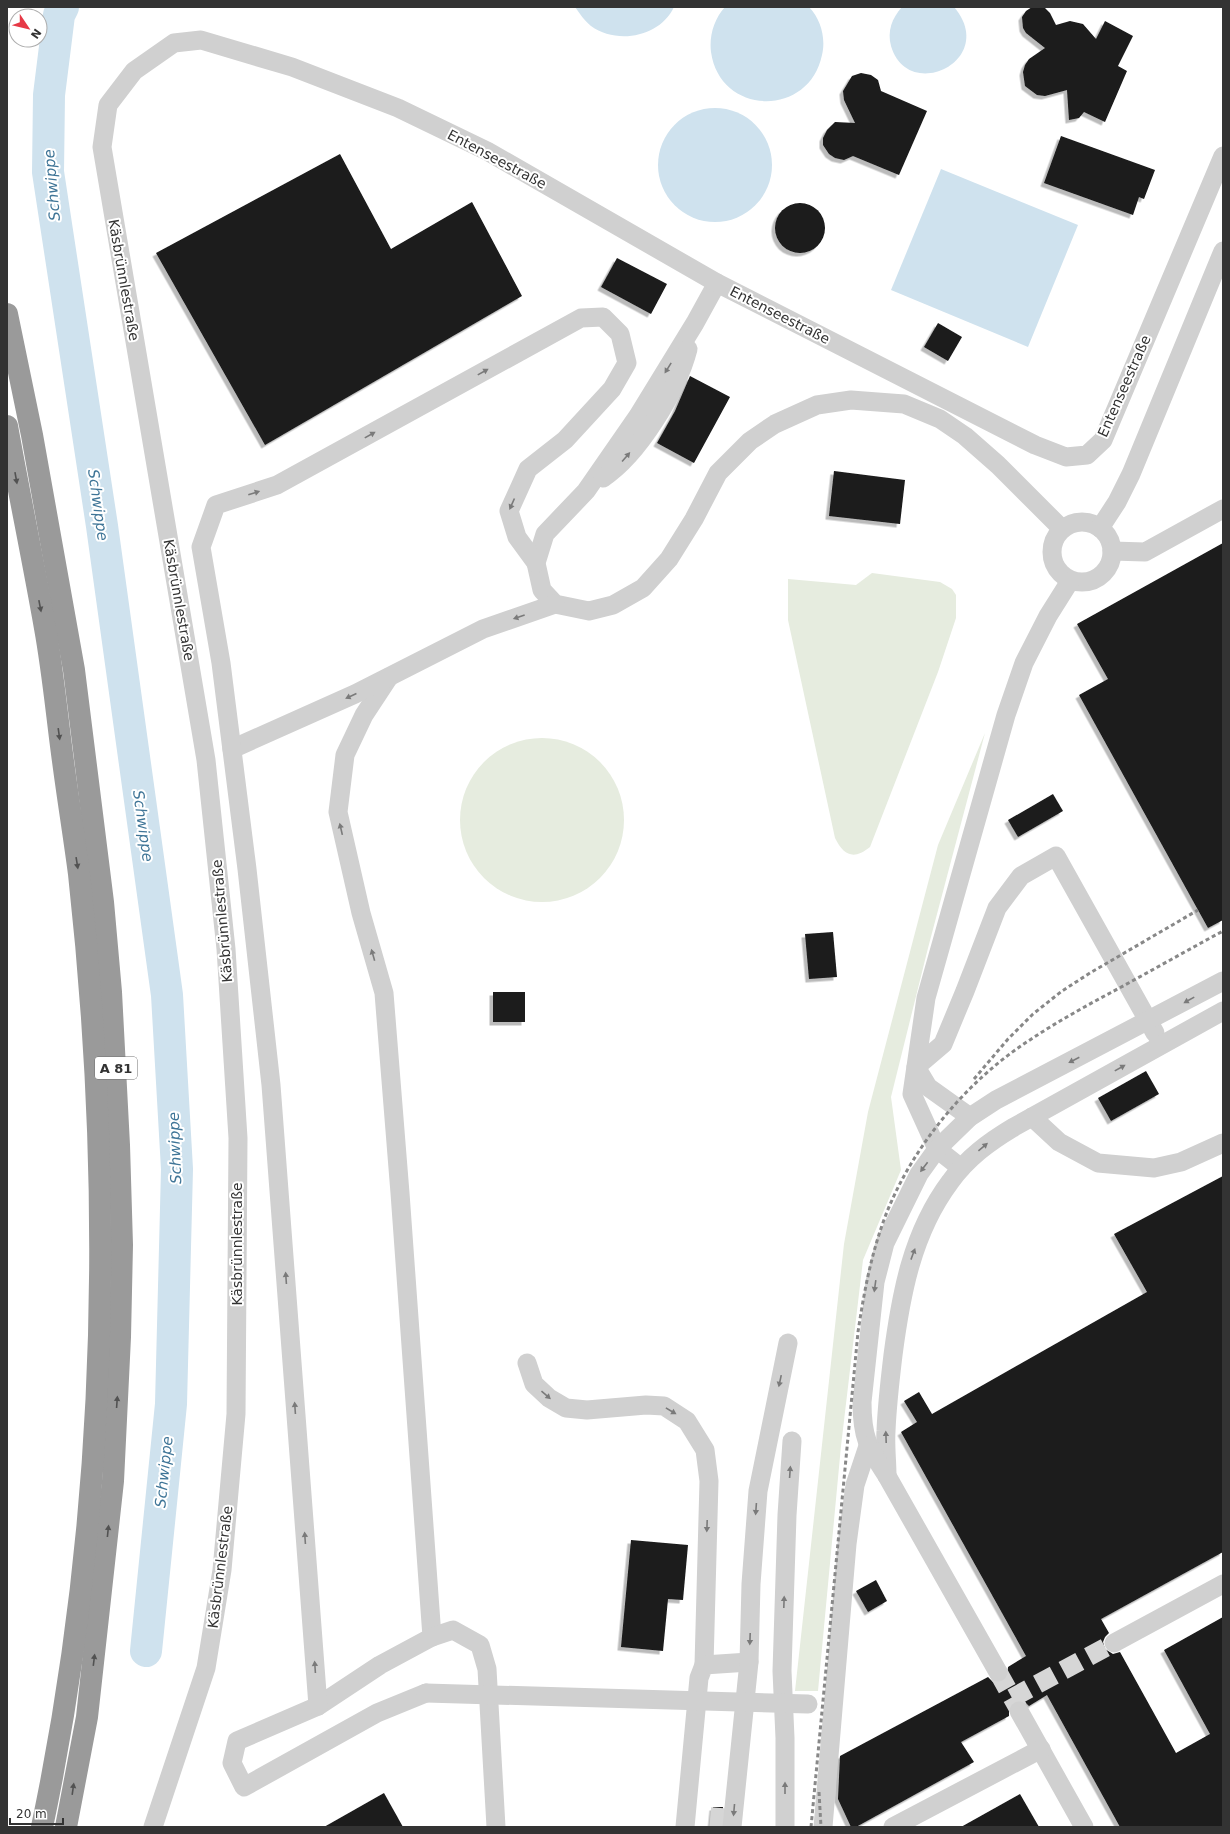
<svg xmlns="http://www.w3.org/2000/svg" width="1230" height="1834" viewBox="0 0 1230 1834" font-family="'DejaVu Sans',sans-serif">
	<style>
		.green { fill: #e6ecdf }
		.water { fill: #cfe2ee }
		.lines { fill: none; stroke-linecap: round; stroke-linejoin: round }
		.river { stroke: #cfe2ee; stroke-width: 32 }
		.building { fill: #1a1a1a; filter: url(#shadow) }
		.street-tunnel { stroke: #d6d6d6; stroke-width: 19; stroke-dasharray: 19 10; stroke-linecap: butt }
		.street { stroke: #d0d0d0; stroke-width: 19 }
		.highway { stroke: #9a9a9a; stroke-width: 22 }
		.rail { stroke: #888; stroke-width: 3; stroke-dasharray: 4 3; stroke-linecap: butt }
		.street-bridge { stroke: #d0d0d0; stroke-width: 19 }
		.oneway { fill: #7a7a7a }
		.oneway2 { fill: #525252 }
		.labels { text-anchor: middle; stroke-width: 4; stroke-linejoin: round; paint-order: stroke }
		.shield { fill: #fff; stroke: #707070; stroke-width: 1 }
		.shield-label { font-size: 13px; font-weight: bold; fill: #333 }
		.street-label { font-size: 14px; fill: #333; stroke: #fff }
		.water-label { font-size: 15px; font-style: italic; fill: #3f7597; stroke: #fff }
	</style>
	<defs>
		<filter id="shadow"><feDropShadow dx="-3.5" dy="3.5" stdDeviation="0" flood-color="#0004"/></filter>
	</defs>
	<rect width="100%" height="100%" fill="#fff"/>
	<!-- green -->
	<g class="green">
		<path d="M 872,573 L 940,582 L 952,589 L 956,595 L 956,618 L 938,672 L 870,847 C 854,860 844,856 835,838 L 788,620 L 788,579 L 856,585 Z"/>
		<polygon points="985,733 928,948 891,1097 901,1170 863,1260 841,1446 818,1691 795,1691 844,1244 868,1112 938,845"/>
		<circle cx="542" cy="820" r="82"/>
	</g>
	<!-- water -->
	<g class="water">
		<path d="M 575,7 L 674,7 C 660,37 617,45 591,26 C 584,20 580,14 575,7 Z"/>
		<path d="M 725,7 L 809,7 C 821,19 826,39 822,55 C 809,118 720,116 711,52 C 709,36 714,19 725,7 Z"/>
		<path d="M 902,7 L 954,7 C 999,60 908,104 891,46 C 887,31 892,18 902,7 Z"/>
		<circle cx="715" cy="165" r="57"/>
		<polygon points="941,169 1078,225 1028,347 891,290"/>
	</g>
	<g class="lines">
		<!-- river -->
		<polyline class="river" points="63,7 59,15 49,95 48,172 102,526 167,995 177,1169 171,1404 146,1651"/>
	</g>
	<!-- building -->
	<g class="building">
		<polygon points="1032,7 1045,8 1050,13 1056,25 1070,21 1083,24 1096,39 1105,21 1133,36 1118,66 1127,71 1105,122 1084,112 1079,118 1069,120 1067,90 1045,96 1037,95 1025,86 1023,72 1025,65 1029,59 1045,48 1026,33 1023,28 1022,17 1026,11"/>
		<polygon points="861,73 871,75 878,80 881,91 927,111 899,175 853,156 844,160 835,158 829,154 823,145 823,138 827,130 835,122 855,123 844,100 843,91 852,76"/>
		<polygon points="1061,136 1155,170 1144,199 1139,197 1133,215 1044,183"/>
		<polygon points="340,154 391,249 472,202 522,296 265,445 156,253"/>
		<circle cx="800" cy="228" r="25"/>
		<polygon points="617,258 667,284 651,314 601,287"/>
		<polygon points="938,323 962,337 948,361 924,347"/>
		<polygon points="690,376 730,397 694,463 657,443 675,411"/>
		<polygon points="834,471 905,480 900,524 829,516"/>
		<polygon points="1223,543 1223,920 1208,928 1079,695 1108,679 1077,624"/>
		<polygon points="1053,794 1063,811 1018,837 1008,820"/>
		<polygon points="833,932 837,977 809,979 805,934"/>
		<rect x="493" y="992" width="32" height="30"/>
		<polygon points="1146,1071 1159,1094 1111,1121 1098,1098"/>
		<polygon points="1223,1176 1223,1552 1101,1619 1109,1633 1105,1637 1103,1642 1105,1649 1113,1654 1120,1652 1176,1753 1210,1734 1164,1650 1223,1617 1223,1827 1120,1827 1047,1695 1029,1706 1024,1701 1014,1701 1009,1706 1009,1716 961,1742 974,1762 856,1827 851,1827 838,1799 840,1756 988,1677 993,1682 1003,1682 1008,1677 1008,1667 1026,1656 901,1432 917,1422 904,1401 919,1392 932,1414 1147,1292 1114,1234"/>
		<polygon points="631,1540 688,1545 683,1600 668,1599 663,1651 621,1647"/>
		<polygon points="876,1580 887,1601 868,1612 856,1591"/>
		<polygon points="384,1793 403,1827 324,1827"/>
		<polygon points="1020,1794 1039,1827 961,1827"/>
		<polygon points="713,1807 723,1807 721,1827 711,1827"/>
	</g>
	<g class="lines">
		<!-- street-tunnel -->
		<g class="street-tunnel">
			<polyline points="998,1672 1018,1708"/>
			<polyline points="1012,1698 1114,1643"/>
			<polyline points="719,1827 721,1803"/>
		</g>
		<!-- street -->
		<g class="street">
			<polyline points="717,283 695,323 638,416 586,491 545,534 536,563 542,590 555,604 589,611 613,605 643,588 669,559 694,519 718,473 750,441 775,424 817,405 851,400 904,404 940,419 965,436 998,465 1062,529"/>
			<path d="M 603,478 C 639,454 677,391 688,349"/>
			<circle cx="1082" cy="552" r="30"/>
			<polyline points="1100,528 1117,502 1131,474 1223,251"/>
			<polyline points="1112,551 1145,552 1223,509"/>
			<polyline points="389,677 364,715 345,755 338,812 361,913 384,993 400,1193 432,1637"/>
			<polyline points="232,749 355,694 483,629 555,604"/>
			<polyline points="970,1117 928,1087 916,1067 943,1044 965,991 997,908 1021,876 1056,856 1155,1033"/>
			<polyline points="1032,1117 1059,1142 1098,1163 1154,1168 1181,1162 1223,1143"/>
			<polyline points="961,1168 937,1149 912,1094 926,998 1006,715 1024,663 1048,616 1070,581"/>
			<polyline points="527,1363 534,1384 549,1398 566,1408 587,1410 646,1405 664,1406 687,1421 705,1450 709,1481 704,1665"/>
			<path d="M 887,1476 C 887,1461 885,1446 886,1431 C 887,1406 890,1380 893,1355 C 901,1294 912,1233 950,1182 C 967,1158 989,1142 1014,1127 L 1223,1011"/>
			<polyline points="1114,1643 1223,1584"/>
			<path d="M 998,1672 L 887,1476 C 868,1447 862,1438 862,1402 L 875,1282 L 885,1243 L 919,1174 L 937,1149 L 970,1117 L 996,1100 L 1223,981"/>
			<polyline points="426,1693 377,1713 244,1787 232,1763 237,1741 318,1706 380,1665 432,1637 453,1630 480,1645 487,1669 496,1827"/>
			<polyline points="318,1706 271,1085 247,869 221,663 201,547 216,505 277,485 581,318 603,317 620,334 627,363 612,389 565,440 528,469 509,511 517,537 536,563"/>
			<polyline points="1019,1711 1084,1827"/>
			<polyline points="153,1827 206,1668 222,1570 236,1414 238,1138 226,949 206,760 102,147 108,105 134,71 174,43 201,40 292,67 398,108 487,151 717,283 1035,445 1066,457 1087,455 1103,440 1223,156"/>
			<polyline points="685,1827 699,1678 704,1665 749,1662"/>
			<polyline points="732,1827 749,1662 751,1584 758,1491 788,1343"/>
			<polyline points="785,1827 785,1738 782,1671 787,1515 792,1441"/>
			<polyline points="823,1827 847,1544 855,1485 868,1446"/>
			<polyline points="893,1827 1041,1749"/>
		</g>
		<!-- highway -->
		<g class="highway">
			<polyline points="7,314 32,435 74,670 103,902 111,992 119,1145 122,1245 120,1337 113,1481 87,1717 66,1827"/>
			<path d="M 7,426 C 19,493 33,560 45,628 C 53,672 57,717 63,761 C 68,799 74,836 79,874 C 114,1191 108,1514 42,1827"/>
		</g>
		<!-- rail -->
		<g class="rail">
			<polyline points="974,1079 1008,1039 1033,1014 1062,991 1090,973 1198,910"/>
			<polyline points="819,1792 821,1827"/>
			<path d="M 811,1827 L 858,1332 C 864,1292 871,1255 885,1217 C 910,1151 961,1088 1018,1048 C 1048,1027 1080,1009 1112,992 C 1149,972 1186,951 1223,931"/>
		</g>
		<!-- street-bridge -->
		<polyline class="street-bridge" points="426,1693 808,1704"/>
	</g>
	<!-- one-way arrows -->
	<defs><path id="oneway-solid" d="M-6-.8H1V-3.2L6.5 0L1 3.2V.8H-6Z"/></defs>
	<g class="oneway">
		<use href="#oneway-solid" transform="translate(668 368) rotate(122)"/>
		<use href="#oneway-solid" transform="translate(483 372) rotate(-29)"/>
		<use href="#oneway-solid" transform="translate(370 435) rotate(-29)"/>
		<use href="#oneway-solid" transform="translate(626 457) rotate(-49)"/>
		<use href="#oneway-solid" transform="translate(254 493) rotate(-18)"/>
		<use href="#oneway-solid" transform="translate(512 504) rotate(114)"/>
		<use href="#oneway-solid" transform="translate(519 617) rotate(161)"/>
		<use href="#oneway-solid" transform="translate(351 696) rotate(155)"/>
		<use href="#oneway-solid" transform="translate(341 829) rotate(-103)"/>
		<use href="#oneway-solid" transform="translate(373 955) rotate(-106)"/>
		<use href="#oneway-solid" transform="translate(1189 1000) rotate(151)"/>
		<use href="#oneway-solid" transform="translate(1074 1060) rotate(153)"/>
		<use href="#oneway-solid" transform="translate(1120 1068) rotate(-29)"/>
		<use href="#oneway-solid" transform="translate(983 1147) rotate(-40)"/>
		<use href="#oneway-solid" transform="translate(924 1167) rotate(127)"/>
		<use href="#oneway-solid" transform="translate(913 1254) rotate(-70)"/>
		<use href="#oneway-solid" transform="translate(286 1278) rotate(-94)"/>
		<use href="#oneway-solid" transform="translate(875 1286) rotate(98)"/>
		<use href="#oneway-solid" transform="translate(780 1381) rotate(102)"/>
		<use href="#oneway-solid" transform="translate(546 1395) rotate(41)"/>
		<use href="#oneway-solid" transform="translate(295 1408) rotate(-94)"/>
		<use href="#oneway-solid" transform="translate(671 1411) rotate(31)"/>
		<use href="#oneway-solid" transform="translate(886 1437) rotate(-92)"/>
		<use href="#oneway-solid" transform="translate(790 1472) rotate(-86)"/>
		<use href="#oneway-solid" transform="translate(756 1509) rotate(94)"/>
		<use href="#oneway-solid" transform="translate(707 1526) rotate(92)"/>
		<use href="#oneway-solid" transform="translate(305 1538) rotate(-94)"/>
		<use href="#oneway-solid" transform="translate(784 1602) rotate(-88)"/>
		<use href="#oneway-solid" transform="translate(750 1639) rotate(92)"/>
		<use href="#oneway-solid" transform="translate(315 1667) rotate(-94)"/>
		<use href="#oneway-solid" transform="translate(785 1788) rotate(-90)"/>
		<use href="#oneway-solid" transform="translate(734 1810) rotate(95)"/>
	</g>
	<g class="oneway2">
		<use href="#oneway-solid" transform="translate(16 478) rotate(80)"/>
		<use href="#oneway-solid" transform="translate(40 606) rotate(79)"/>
		<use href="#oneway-solid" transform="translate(59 734) rotate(82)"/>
		<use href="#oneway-solid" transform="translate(77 863) rotate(81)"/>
		<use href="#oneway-solid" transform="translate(117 1402) rotate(-86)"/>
		<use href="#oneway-solid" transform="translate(108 1531) rotate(-84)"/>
		<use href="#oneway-solid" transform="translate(94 1660) rotate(-83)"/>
		<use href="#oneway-solid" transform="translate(73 1789) rotate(-82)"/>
	</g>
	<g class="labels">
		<!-- shield labels -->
		<rect class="shield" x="95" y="1057" width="42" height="22" rx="3"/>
		<g class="shield-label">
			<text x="116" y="1073">A 81</text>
		</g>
		<!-- street labels -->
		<g class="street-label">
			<text transform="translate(497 159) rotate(28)" y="5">Entenseestraße</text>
			<text transform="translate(124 280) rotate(80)" y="5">Käsbrünnlestraße</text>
			<text transform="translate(780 315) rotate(27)" y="5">Entenseestraße</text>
			<text transform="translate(1124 386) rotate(-66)" y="5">Entenseestraße</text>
			<text transform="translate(179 600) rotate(80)" y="5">Käsbrünnlestraße</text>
			<text transform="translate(222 921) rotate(-95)" y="5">Käsbrünnlestraße</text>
			<text transform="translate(237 1244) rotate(-90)" y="5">Käsbrünnlestraße</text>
			<text transform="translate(220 1567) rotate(-83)" y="5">Käsbrünnlestraße</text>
		</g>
		<!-- water labels -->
		<g class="water-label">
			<text transform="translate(52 185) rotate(-95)" y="5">Schwippe</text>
			<text transform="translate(98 505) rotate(82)" y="5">Schwippe</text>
			<text transform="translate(143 826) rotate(82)" y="5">Schwippe</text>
			<text transform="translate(175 1148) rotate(-92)" y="5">Schwippe</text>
			<text transform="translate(164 1472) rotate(-84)" y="5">Schwippe</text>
		</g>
	</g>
	<!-- border -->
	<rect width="1230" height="1834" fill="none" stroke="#333333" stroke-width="16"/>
	<!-- north arrow -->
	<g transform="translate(28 28) rotate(125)"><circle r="19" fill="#ffffff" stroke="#adadad"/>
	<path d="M0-3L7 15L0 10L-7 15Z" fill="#e63946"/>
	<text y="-6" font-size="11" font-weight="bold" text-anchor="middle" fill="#333333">N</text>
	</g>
	<!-- scale -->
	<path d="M10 1818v6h53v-6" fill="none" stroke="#333333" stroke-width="2"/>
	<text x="16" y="1818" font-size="12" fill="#333333" stroke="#ffffff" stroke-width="3" paint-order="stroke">20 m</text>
</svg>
